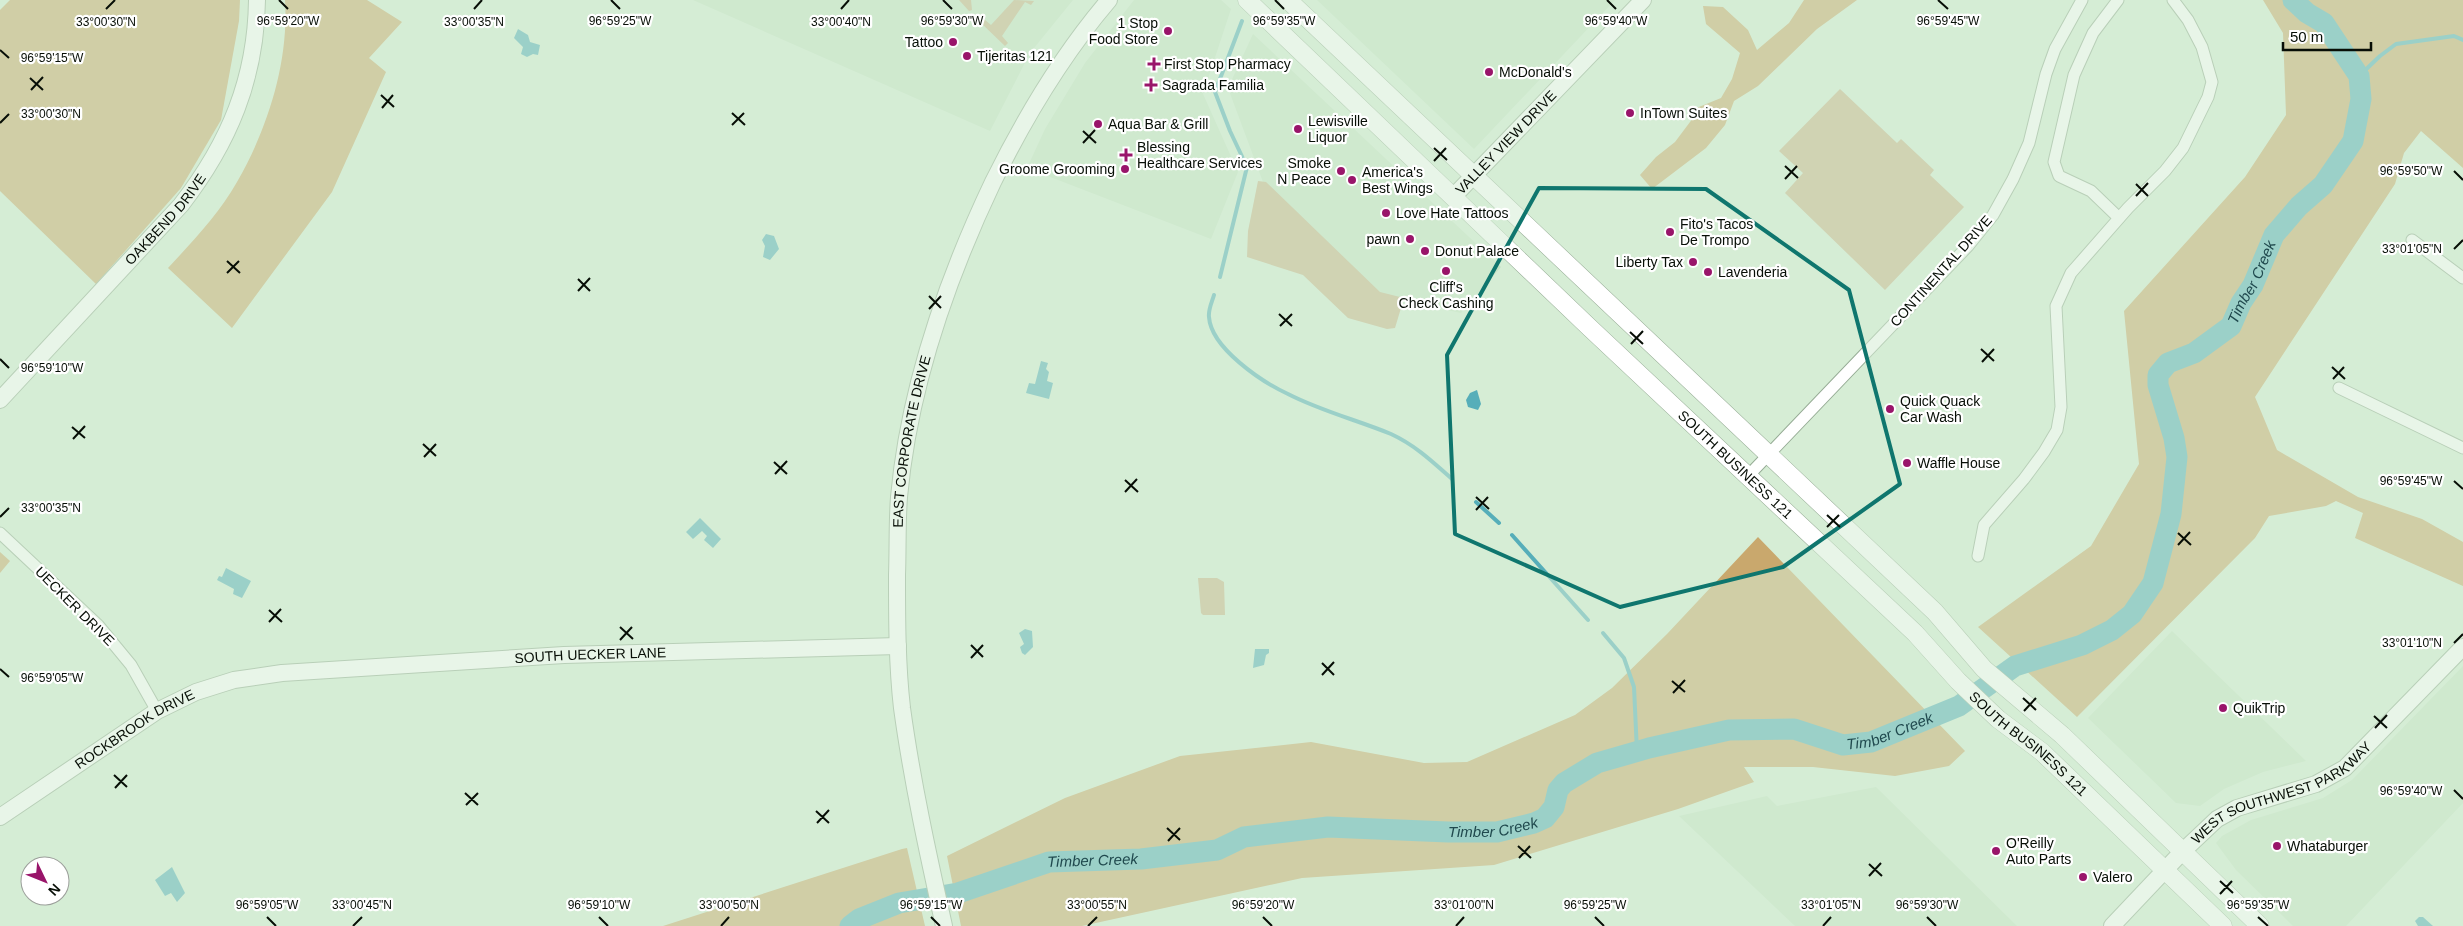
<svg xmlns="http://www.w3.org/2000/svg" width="2463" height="926" viewBox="0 0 2463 926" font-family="Helvetica,sans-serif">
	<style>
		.built { fill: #c7e4c6 }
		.green { fill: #c9b38b }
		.forest { fill: #c9a86d }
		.water { fill: #56aeb9 }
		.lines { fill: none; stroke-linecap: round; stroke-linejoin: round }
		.stream { stroke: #56aeb9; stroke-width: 4 }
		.river { stroke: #56aeb9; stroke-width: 21 }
		.street-casing { stroke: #96ac95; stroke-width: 13 }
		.secondary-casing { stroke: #96ac95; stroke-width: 18 }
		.primary-casing { stroke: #96ac95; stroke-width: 19 }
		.street { stroke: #fff; stroke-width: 11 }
		.secondary { stroke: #fff; stroke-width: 16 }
		.primary { stroke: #fff; stroke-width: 18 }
		.marked { fill: none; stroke: #0f766e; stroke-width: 4; stroke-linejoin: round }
		.ticks { fill: none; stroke: #070e06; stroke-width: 2 }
		.poi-dot { fill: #99156a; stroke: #fff; stroke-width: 2 }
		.labels { text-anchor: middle; stroke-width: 4.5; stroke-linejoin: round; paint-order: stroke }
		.poi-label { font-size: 14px; fill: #070e06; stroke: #fff; text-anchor: start }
		.street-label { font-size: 14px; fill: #070e06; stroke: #fff }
		.water-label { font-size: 15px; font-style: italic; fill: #20494e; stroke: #fff }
		.ticks-label { font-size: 12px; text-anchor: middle; fill: #070e06; stroke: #fff; stroke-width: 4.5; stroke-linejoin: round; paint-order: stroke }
	</style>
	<rect width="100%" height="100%" fill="#d6edd5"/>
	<!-- built -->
	<g class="built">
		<polygon points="693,0 1073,0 1030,53 990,131"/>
		<polygon points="1134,0 1221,0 1231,9 1203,94 1238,172 1211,239 1027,168 1045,129 1085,63"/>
		<polygon points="1317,0 1615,0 1474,149"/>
		<polygon points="1253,34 1501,267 1461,313 1382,296 1263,182 1228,88"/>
		<polygon points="2172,631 2306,761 2263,772 2224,789 2200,806 2176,803 2088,718"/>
		<polygon points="2463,666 2463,803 2346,926 2293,926 2236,870 2216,843 2222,836 2251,820 2323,798 2352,780"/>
		<polygon points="1876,787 2017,926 1795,926 1679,816 1767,796 1777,806"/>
	</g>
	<!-- green -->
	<g class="green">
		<polygon points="959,0 971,0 972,10 969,11"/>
		<polygon points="1014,0 1034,1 1031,5 1025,2 1002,36 1008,43 1005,46 981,23 984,19 991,25"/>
		<polygon points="1840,89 1897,143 1901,139 1934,170 1930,175 1964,207 1885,290 1785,193 1803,173 1779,151"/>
		<polygon points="1258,181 1266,182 1380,292 1404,298 1395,328 1387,329 1348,318 1303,275 1247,257 1248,231"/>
		<polygon points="1198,578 1217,578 1224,582 1225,615 1203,615 1201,613"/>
	</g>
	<!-- forest -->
	<g class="forest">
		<polygon points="10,0 240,0 239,21 221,120 181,188 96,284 0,191 0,10"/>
		<path d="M 285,0 L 367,0 L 402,22 L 369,58 L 386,72 L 332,192 L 232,328 L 168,268 C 193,241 219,214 237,182 C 268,128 289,62 285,0 Z"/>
		<polygon points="1804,0 1857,0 1817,29 1758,86 1734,101 1725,125 1706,148 1652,189 1640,175 1656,157 1675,142 1693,118 1689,111 1721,98 1732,79 1740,53 1706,24 1703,6 1723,7 1748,30 1757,50 1789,23"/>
		<polygon points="2263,0 2463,0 2463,168 2421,131 2404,153 2395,184 2255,397 2277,450 2358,497 2422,519 2463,542 2463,586 2355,538 2363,513 2336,501 2326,506 2269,516 2255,538 2077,717 1978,627 2091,546 2139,464 2124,311 2245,177 2286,115 2283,33"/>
		<polygon points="1758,537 1965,751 1949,766 1895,776 1813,767 1744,767 1754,782 1678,809 1494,865 1302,878 1082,926 961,926 947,856 1065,798 1180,756 1311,742 1424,763 1467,762 1575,715 1612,688 1667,634"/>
		<polygon points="0,552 10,561 0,573"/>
		<polygon points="907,848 925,926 663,926 902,849"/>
	</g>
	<!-- water -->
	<g class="water">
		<polygon points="518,29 528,35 530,42 540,45 538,55 533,54 527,57 521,54 523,47 514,38"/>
		<polygon points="766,234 774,236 779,249 770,260 763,257 765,246 762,240"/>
		<polygon points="1041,361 1048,363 1046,369 1049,372 1047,381 1053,383 1049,399 1026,393 1029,383 1035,384"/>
		<polygon points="1477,390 1481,404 1478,410 1468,407 1466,400 1470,393"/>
		<polygon points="700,518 721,539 713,548 704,540 707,536 702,531 693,539 686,532"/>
		<polygon points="226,568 251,581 242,598 233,594 234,589 217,580 219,576 222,577"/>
		<polygon points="1025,629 1032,631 1033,647 1025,655 1022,653 1020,647 1024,644 1019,633"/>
		<polygon points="1255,649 1269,649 1269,653 1266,655 1264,665 1253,668"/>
		<polygon points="172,867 185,893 177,902 171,893 165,896 155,880"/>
		<polygon points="2419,917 2423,917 2433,926 2418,926 2415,921"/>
	</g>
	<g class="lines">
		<!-- stream -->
		<g class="stream">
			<polyline points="2359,76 2380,56 2396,44 2454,36 2463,40"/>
			<polyline points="1220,277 1247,167 1230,131 1215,92 1242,21"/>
			<path d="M 1214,295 C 1212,302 1208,310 1209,317 C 1211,348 1262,382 1288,394 C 1321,411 1357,420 1391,434 C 1415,445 1433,462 1452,479"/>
			<polyline points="1476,502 1499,523"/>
			<polyline points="1512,535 1588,620"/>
			<polyline points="1603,633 1624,658 1634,687 1637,752"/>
		</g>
		<!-- river -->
		<path class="river" id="s1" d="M 850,926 L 859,919 L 899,903 L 958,893 L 1049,862 L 1141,859 L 1217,850 L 1244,837 L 1328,827 L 1448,832 L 1497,832 L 1534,823 L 1545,818 L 1554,807 L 1558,790 L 1564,783 L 1597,763 L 1649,748 L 1729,730 L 1794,729 L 1843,745 L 1871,742 L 1959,706 L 2015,666 L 2082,645 L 2112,630 L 2132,614 L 2153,583 L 2171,514 L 2177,457 L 2174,438 L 2158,385 L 2158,375 L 2168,363 L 2194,353 L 2231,326 L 2241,303 L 2253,285 L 2274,235 L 2299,206 L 2323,185 L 2353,141 L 2361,99 L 2359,76 L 2324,23 L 2307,13 L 2293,0"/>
		<!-- street casing -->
		<g class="street-casing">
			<g id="street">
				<polyline points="2118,0 2093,33 2074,75 2054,162 2059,176 2091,191 2119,218"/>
				<polyline points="2412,240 2463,278"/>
				<polyline points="2339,388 2463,448"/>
				<polyline points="1749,475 1968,246 1993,215 2013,179 2029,143 2046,74 2055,49 2082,0"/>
				<polyline points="0,533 98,625 131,665 157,711"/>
				<polyline points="1978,556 1984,525 2024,479 2044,452 2057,430 2061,407 2056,306 2071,273 2128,208 2165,171 2183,148 2208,97 2212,82 2202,47 2188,20 2173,0"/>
			</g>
		</g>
		<!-- secondary casing -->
		<g class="secondary-casing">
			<g id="secondary">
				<path id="s2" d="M 1453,197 L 1643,0"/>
				<path id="s3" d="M 0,400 L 181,205 C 229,143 256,79 257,0"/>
				<path id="s4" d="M 0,817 L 157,711 L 196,692 L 234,680 L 282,673 L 564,655 L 898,646"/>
				<path id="s5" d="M 944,926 C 928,854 912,781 902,708 C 897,664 897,619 897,575 C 898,549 897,523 899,497 C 909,387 946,281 993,182 C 1025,117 1062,55 1109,0"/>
				<path id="s6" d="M 2112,926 L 2182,852 L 2217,819 L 2237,808 L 2316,784 L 2345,768 L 2463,647"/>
			</g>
		</g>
		<!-- primary casing -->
		<g class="primary-casing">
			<g id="primary">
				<path id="s7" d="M 1247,0 L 1590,328 L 1915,633 L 1958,681 L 1998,719 L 2042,752 L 2223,926"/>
				<polyline points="1288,0 1935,612 1984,669 2062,735 2260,926"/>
			</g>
		</g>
		<!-- street -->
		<use href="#street" class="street"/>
		<!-- secondary -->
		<use href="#secondary" class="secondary"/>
		<!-- primary -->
		<use href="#primary" class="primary"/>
	</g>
	<!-- marked area -->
	<path d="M0 0H2463V926H0ZM 1539,188 L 1706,189 L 1849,290 L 1900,484 L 1783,567 L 1620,607 L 1455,534 L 1447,355 Z" fill="#d6edd5" fill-opacity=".55" fill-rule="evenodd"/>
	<path class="marked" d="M 1539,188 L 1706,189 L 1849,290 L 1900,484 L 1783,567 L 1620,607 L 1455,534 L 1447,355 Z"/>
	<!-- ticks -->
	<path class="ticks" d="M 279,0 L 288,9M 611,0 L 620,9M 943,0 L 952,9M 1275,0 L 1284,9M 1607,0 L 1616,9M 1938,0 L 1948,9M 106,9 L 115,0M 474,9 L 482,0M 841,9 L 849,0M 0,50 L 9,58M 30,78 L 43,90M 31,90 L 43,77M 381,95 L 394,107M 382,108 L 393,95M 732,113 L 745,125M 0,123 L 9,114M 732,125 L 744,113M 1083,131 L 1096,143M 1083,143 L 1095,130M 1434,148 L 1447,160M 1434,161 L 1446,148M 1785,166 L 1798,178M 2454,171 L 2463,180M 1785,179 L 1797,166M 2136,184 L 2148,196M 2136,196 L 2148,183M 2454,249 L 2463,240M 227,261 L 240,273M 227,273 L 239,261M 578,279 L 590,291M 578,291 L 590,278M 929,296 L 941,308M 929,309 L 941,296M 1279,314 L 1292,326M 1280,326 L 1292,314M 1630,332 L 1643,344M 1631,344 L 1643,331M 1981,349 L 1994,361M 0,359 L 9,368M 1982,362 L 1994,349M 2332,367 L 2345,379M 2333,379 L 2344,367M 72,427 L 85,438M 73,439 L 85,426M 423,444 L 436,456M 424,457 L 436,444M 774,462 L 787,474M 775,474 L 787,461M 1125,480 L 1138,492M 2454,481 L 2463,489M 1125,492 L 1137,479M 1476,497 L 1489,509M 1476,510 L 1488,497M 1827,515 L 1840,527M 0,517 L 9,508M 1827,527 L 1839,515M 2178,533 L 2191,545M 2178,545 L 2190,532M 269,610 L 282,622M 269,622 L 281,609M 620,627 L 633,639M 620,640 L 632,627M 2454,643 L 2463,634M 971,645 L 983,657M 971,658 L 983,645M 1322,663 L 1334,675M 0,669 L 9,677M 1322,675 L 1334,662M 1672,681 L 1685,692M 1673,693 L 1685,680M 2023,698 L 2036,710M 2024,711 L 2036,698M 2374,716 L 2387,728M 2375,728 L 2387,715M 114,775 L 127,787M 115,788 L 127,775M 2454,790 L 2463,799M 465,793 L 478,805M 466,805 L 478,793M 816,811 L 829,823M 817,823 L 829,810M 1167,828 L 1180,840M 1168,841 L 1180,828M 1518,846 L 1531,858M 1519,858 L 1530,846M 1869,864 L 1882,876M 1869,876 L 1881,863M 2220,881 L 2233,893M 2220,894 L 2232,881M 267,917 L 276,926M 599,917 L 608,926M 931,917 L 940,926M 1263,917 L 1272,926M 1595,917 L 1604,926M 1927,917 L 1936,926M 2258,917 L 2268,926M 353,926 L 362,917M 721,926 L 729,917M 1088,926 L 1097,917M 1456,926 L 1464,917M 1823,926 L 1831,917"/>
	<!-- markers -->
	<g class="poi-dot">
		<circle cx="1168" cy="31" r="5"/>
		<circle cx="953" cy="42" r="5"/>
		<circle cx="967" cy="56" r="5"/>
		<path d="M1151.5 56.5h5v5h5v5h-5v5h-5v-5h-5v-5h5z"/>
		<circle cx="1489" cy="72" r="5"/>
		<path d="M1148.5 77.5h5v5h5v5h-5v5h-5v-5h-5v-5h5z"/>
		<circle cx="1630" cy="113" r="5"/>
		<circle cx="1098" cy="124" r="5"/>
		<circle cx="1298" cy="129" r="5"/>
		<path d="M1123.5 147.5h5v5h5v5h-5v5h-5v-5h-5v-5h5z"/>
		<circle cx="1125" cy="169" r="5"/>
		<circle cx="1341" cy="171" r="5"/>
		<circle cx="1352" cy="180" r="5"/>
		<circle cx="1386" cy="213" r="5"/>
		<circle cx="1670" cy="232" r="5"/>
		<circle cx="1410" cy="239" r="5"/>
		<circle cx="1425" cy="251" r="5"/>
		<circle cx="1693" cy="262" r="5"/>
		<circle cx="1446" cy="271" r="5"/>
		<circle cx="1708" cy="272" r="5"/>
		<circle cx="1890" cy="409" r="5"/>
		<circle cx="1907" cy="463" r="5"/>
		<circle cx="2223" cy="708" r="5"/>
		<circle cx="2277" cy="846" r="5"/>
		<circle cx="1996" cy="851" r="5"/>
		<circle cx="2083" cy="877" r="5"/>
	</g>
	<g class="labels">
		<!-- poi labels -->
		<g class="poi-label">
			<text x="1158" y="28" text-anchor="end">1 Stop<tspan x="1158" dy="16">Food Store</tspan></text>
			<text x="943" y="47" text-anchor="end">Tattoo</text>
			<text x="977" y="61">Tijeritas 121</text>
			<text x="1164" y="69">First Stop Pharmacy</text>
			<text x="1499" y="77">McDonald's</text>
			<text x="1162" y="90">Sagrada Familia</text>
			<text x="1640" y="118">InTown Suites</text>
			<text x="1308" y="126">Lewisville<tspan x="1308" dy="16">Liquor</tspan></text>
			<text x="1108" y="129">Aqua Bar &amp; Grill</text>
			<text x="1137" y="152">Blessing<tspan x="1137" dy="16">Healthcare Services</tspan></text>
			<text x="1331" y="168" text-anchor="end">Smoke<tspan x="1331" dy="16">N Peace</tspan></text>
			<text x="1115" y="174" text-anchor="end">Groome Grooming</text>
			<text x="1362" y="177">America's<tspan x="1362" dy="16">Best Wings</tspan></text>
			<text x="1396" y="218">Love Hate Tattoos</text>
			<text x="1680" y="229">Fito's Tacos<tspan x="1680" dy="16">De Trompo</tspan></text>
			<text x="1400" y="244" text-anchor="end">pawn</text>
			<text x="1435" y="256">Donut Palace</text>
			<text x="1683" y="267" text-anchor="end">Liberty Tax</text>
			<text x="1718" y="277">Lavenderia</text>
			<text x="1446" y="292" text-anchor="middle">Cliff's<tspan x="1446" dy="16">Check Cashing</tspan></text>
			<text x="1900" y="406">Quick Quack<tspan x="1900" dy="16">Car Wash</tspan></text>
			<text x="1917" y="468">Waffle House</text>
			<text x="2233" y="713">QuikTrip</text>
			<text x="2006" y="848">O'Reilly<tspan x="2006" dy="16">Auto Parts</tspan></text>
			<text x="2287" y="851">Whataburger</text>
			<text x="2093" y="882">Valero</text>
		</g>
		<!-- street labels -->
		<g class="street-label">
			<text dy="5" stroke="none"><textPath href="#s2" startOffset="76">VALLEY VIEW DRIVE</textPath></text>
			<text dy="5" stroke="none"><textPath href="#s3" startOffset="245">OAKBEND DRIVE</textPath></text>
			<text transform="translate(1941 271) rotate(-48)" y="5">CONTINENTAL DRIVE</text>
			<text dy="5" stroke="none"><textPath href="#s5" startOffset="490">EAST CORPORATE DRIVE</textPath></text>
			<text dy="5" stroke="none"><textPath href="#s7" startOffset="674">SOUTH BUSINESS 121</textPath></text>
			<text transform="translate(75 606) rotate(45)" y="5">UECKER DRIVE</text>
			<text dy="5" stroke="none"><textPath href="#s4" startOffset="630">SOUTH UECKER LANE</textPath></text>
			<text dy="5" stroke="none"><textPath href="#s4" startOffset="161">ROCKBROOK DRIVE</textPath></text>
			<text dy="5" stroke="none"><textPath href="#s7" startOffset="1079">SOUTH BUSINESS 121</textPath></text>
			<text dy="5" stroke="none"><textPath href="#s6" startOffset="220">WEST SOUTHWEST PARKWAY</textPath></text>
		</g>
		<!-- water labels -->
		<g class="water-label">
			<text dy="5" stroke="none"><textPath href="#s1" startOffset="1755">Timber Creek</textPath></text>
			<text dy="5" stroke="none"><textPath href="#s1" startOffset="1094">Timber Creek</textPath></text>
			<text dy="5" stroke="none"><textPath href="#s1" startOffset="659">Timber Creek</textPath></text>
			<text dy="5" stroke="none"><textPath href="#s1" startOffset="254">Timber Creek</textPath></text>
		</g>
	</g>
	<g class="ticks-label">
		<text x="1284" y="25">96°59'35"W</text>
		<text x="1616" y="25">96°59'40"W</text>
		<text x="288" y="25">96°59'20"W</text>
		<text x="620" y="25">96°59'25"W</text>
		<text x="952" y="25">96°59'30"W</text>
		<text x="1948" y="25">96°59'45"W</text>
		<text x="106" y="26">33°00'30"N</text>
		<text x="474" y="26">33°00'35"N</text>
		<text x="841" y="26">33°00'40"N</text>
		<text x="52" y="62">96°59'15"W</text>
		<text x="51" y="118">33°00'30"N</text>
		<text x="2411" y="175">96°59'50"W</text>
		<text x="2412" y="253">33°01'05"N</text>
		<text x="52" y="372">96°59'10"W</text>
		<text x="2411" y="485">96°59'45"W</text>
		<text x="51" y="512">33°00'35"N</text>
		<text x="2412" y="647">33°01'10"N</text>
		<text x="52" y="682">96°59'05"W</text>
		<text x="2411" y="795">96°59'40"W</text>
		<text x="362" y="909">33°00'45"N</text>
		<text x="729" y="909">33°00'50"N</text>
		<text x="1097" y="909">33°00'55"N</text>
		<text x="1464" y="909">33°01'00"N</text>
		<text x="1831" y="909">33°01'05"N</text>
		<text x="267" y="909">96°59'05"W</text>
		<text x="599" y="909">96°59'10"W</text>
		<text x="931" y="909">96°59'15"W</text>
		<text x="1263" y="909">96°59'20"W</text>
		<text x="1595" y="909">96°59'25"W</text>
		<text x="1927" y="909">96°59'30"W</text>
		<text x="2258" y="909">96°59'35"W</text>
	</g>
	<!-- north arrow -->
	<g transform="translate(45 881) rotate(133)"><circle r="24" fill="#ffffff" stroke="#9c9f9b"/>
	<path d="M0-4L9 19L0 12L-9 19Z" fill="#99156a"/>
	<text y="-8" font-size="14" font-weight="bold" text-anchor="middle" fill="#070e06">N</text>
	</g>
	<!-- scale -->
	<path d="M2283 42v8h88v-8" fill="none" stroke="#070e06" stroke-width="2.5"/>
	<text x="2290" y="42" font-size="15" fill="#070e06" stroke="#ffffff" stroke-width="4" paint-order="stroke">50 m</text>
</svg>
